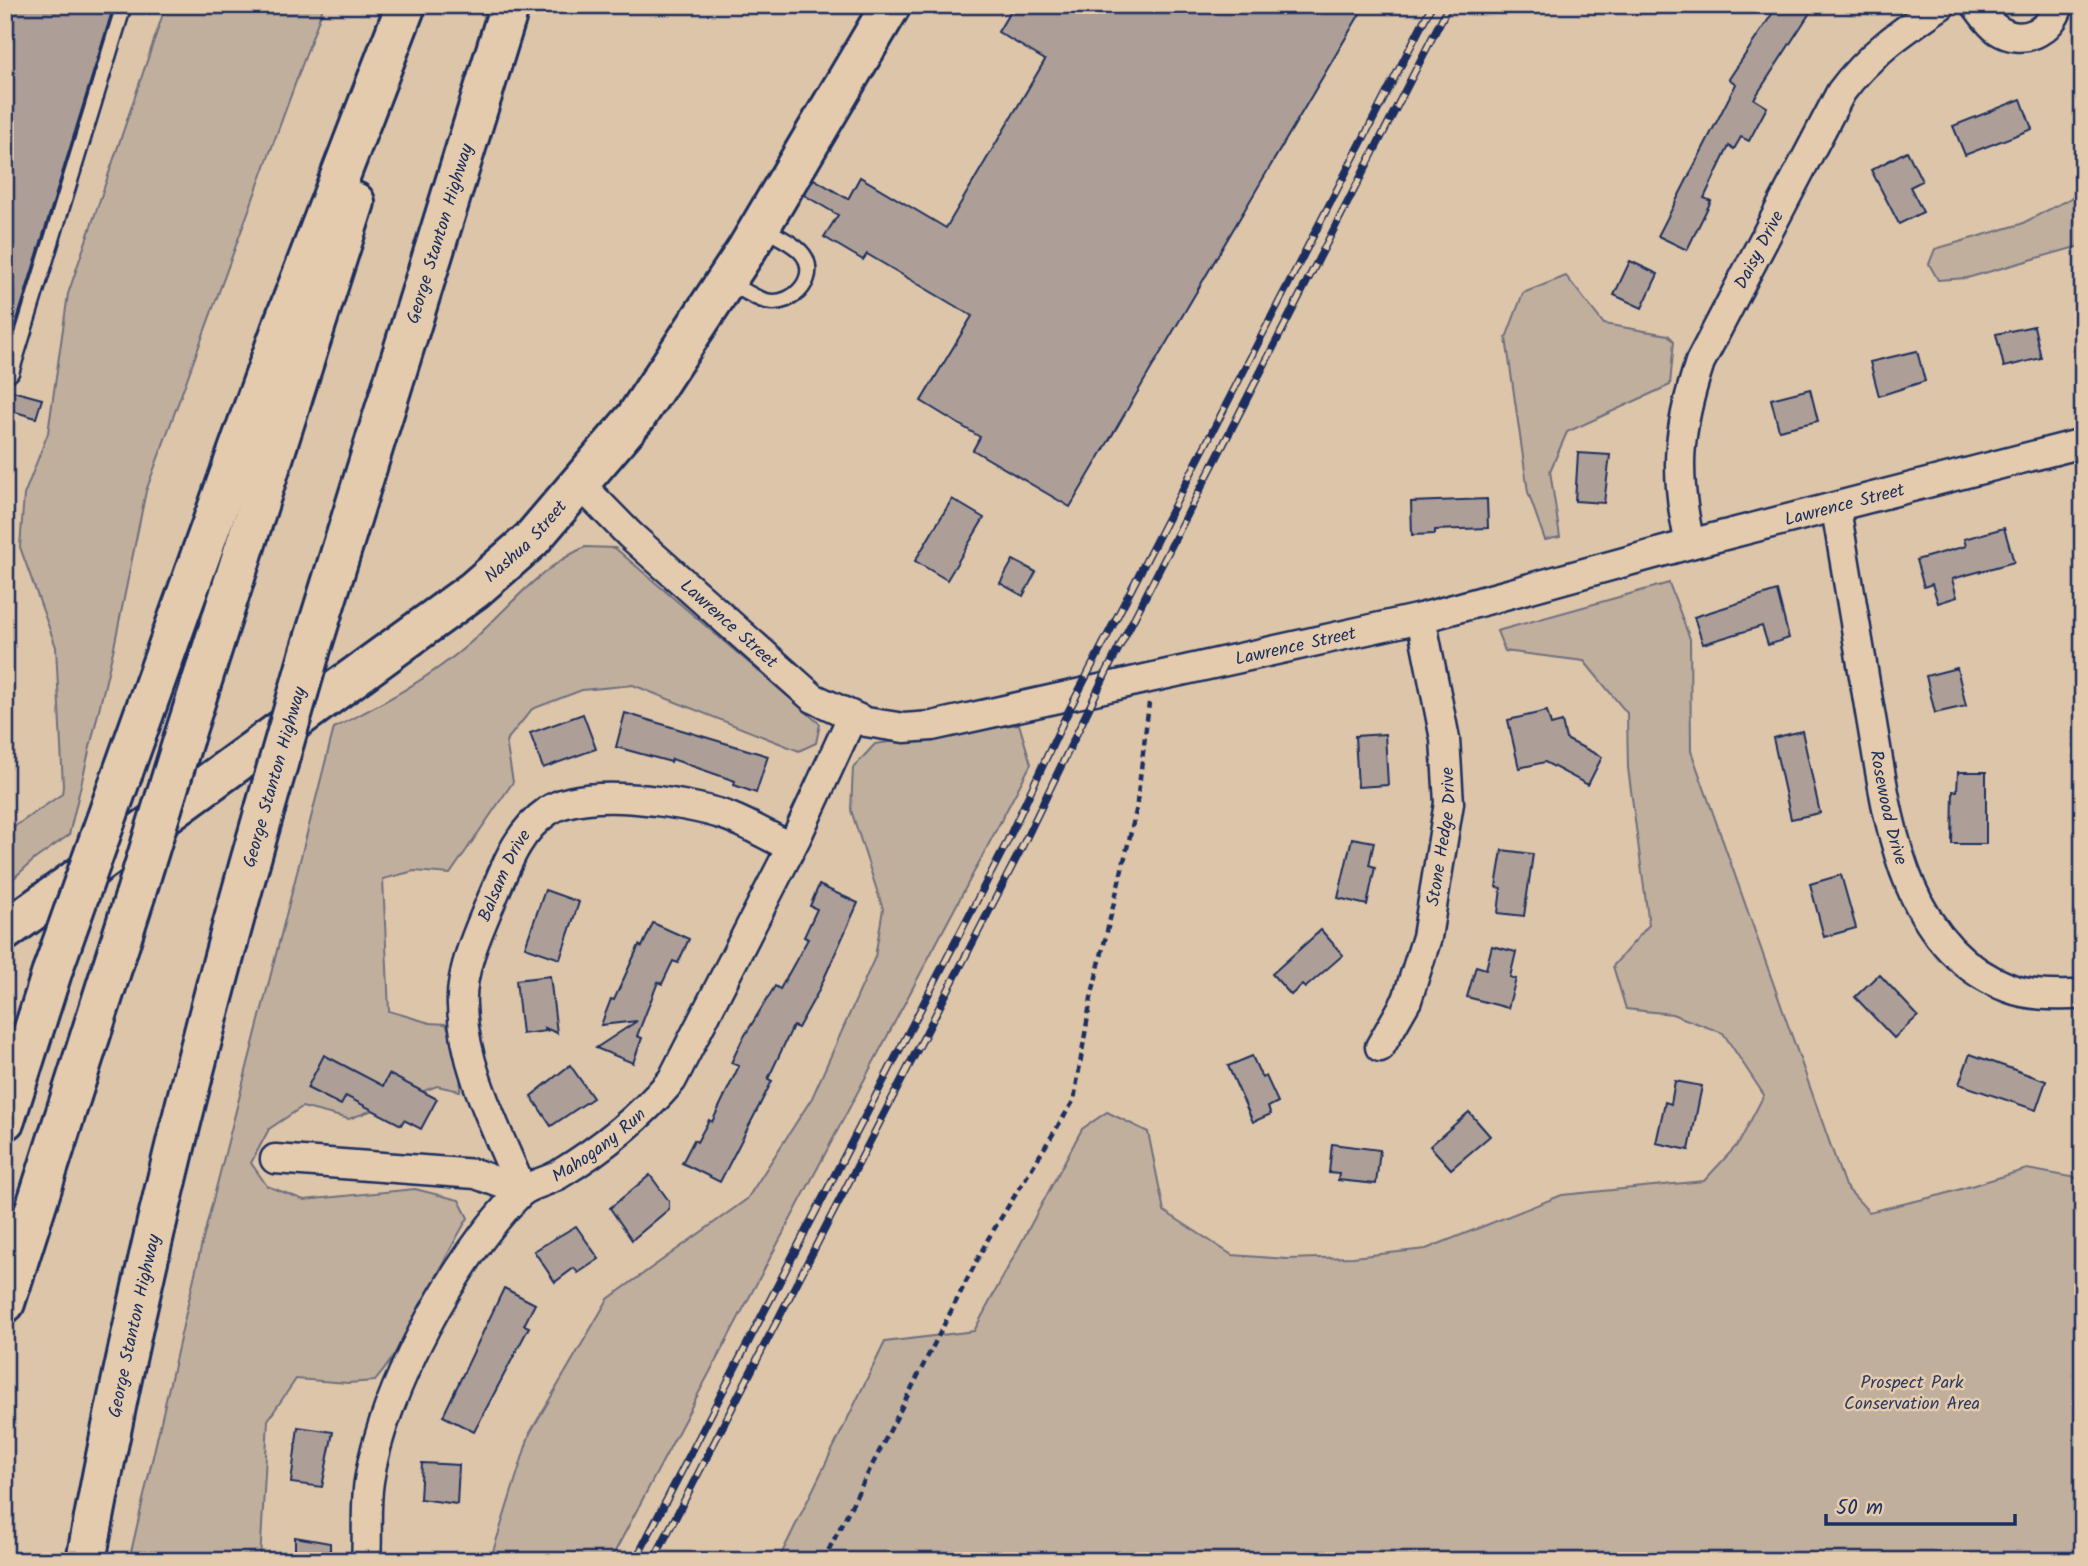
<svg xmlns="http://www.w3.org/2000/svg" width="2088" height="1566" viewBox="0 0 2088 1566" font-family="Kalam,sans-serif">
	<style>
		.green { fill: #c1af9e; stroke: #6e6f7e; stroke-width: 2 }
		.building { fill: #ad9f97; stroke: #1b2f5e; stroke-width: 2 }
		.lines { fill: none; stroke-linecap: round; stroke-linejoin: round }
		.lane-casing { stroke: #1b2f5e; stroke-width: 19 }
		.street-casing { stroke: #1b2f5e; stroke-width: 33 }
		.secondary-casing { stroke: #1b2f5e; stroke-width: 44 }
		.highway-casing { stroke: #1b2f5e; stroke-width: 44 }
		.path { stroke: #1b2f5e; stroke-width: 4.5; stroke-dasharray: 7 5; stroke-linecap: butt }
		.lane { stroke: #e5cbad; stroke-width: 14 }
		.street { stroke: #e5cbad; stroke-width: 28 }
		.secondary { stroke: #e5cbad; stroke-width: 38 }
		.highway { stroke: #e5cbad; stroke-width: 38 }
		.rail-casing { stroke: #1b2f5e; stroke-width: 8 }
		.rail { stroke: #e5cbad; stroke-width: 5; stroke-dasharray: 16; stroke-linecap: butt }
		.highway-bridge-casing { stroke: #1b2f5e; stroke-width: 44; stroke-linecap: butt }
		.highway-bridge { stroke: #e5cbad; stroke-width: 38 }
		.labels { text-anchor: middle; stroke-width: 5; stroke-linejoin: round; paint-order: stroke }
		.street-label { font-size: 18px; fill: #1b2f5e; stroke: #e5cbad }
		.park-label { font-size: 18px; fill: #2c3c64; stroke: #e5cbad }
	</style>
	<rect width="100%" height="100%" fill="#ddc5aa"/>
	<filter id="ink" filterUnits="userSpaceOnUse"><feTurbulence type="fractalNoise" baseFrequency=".0143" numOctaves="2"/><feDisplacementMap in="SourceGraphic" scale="14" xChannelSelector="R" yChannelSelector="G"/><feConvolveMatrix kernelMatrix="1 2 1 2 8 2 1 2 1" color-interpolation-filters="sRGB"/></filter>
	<g filter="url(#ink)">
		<!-- green -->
		<g class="green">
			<polygon points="166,5 324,5 146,491 114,647 69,835 35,859 5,886 5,833 62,794 63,786 56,647 20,547 24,495 48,433 68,294"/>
			<polygon points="2083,192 2083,245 1967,278 1938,280 1929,264 1935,249 2021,224"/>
			<polygon points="1566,276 1604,324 1668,335 1674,341 1670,385 1567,432 1550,471 1560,537 1545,540 1528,492 1506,338 1523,293"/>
			<path d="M 585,547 L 615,548 L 820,724 L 816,743 L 799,751 L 633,685 L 582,690 L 532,709 L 506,741 L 513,782 L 450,874 L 414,871 L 383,879 L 389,1011 L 430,1023 L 446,1024 L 462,1060 L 460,1091 L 437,1086 L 349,1119 L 302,1107 L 269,1129 L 251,1163 L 267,1186 L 304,1200 L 415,1189 L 459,1200 L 468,1218 C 436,1269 413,1337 375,1381 L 348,1383 L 296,1379 L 268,1420 L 260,1561 L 129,1561 L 202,1243 L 334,728 C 382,704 430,678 470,643 C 507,609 539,568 585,547 Z"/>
			<polygon points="1669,583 1690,639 1691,751 1845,1186 1869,1212 1941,1195 2027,1169 2083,1179 2083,1561 778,1561 885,1342 974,1331 1082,1129 1107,1112 1148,1132 1164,1211 1232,1255 1287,1259 1353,1257 1426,1249 1562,1195 1704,1181 1739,1143 1764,1095 1723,1033 1672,1014 1626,1009 1613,966 1649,925 1628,768 1627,713 1584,661 1505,651 1497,631"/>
			<polygon points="1019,724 1031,764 610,1561 490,1561 530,1433 608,1299 747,1199 812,1098 875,957 883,909 851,810 853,768 875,744"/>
		</g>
		<!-- building -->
		<g class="building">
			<polygon points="5,5 114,5 9,346 5,345"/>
			<polygon points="1014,5 1365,5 1070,507 973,450 980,437 921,401 972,316 867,254 863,260 824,237 838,215 804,195 814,179 848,199 860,177 946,228 1045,60 998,32"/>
			<polygon points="1778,5 1815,5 1754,99 1767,107 1749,141 1741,137 1734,149 1729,146 1704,198 1711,201 1687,250 1658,236 1736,84 1729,79"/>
			<polygon points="2021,99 2032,129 1965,155 1953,126"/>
			<polygon points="1907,151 1922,181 1910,187 1923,212 1899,224 1871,170"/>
			<polygon points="1630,261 1658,274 1642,308 1614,295"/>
			<polygon points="2034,326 2041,358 2004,367 1996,334"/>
			<polygon points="1917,351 1925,381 1879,396 1870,362"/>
			<polygon points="5,389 42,399 36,418 5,409"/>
			<polygon points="1810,389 1818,421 1779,430 1771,399"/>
			<polygon points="1578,453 1610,455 1604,503 1575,501"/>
			<polygon points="952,499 984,518 947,580 915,561"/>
			<polygon points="1487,499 1488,528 1435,530 1435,534 1412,535 1411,502"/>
			<polygon points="2004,528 2014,562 1952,579 1957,597 1938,603 1932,584 1924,587 1916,560 1966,546 1964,539"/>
			<polygon points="1013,560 1036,572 1023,596 1000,583"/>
			<polygon points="1777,591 1789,638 1768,645 1762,626 1703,644 1694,617"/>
			<polygon points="1957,668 1966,706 1935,713 1926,676"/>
			<polygon points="1547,711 1551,725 1562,722 1566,739 1602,757 1588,785 1545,762 1519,768 1508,720"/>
			<polygon points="625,713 768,756 756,793 734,785 735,781 672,759 671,762 616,747"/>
			<polygon points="583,714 596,749 543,768 530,733"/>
			<polygon points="1802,731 1820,813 1791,819 1773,738"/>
			<polygon points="1385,734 1388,785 1358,787 1355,736"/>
			<polygon points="1958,772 1986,772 1986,844 1952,844 1953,791 1957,791"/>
			<polygon points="1352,838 1374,842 1369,865 1375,867 1367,905 1338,898"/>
			<polygon points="1502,850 1533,854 1524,916 1498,913 1501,888 1496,887"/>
			<polygon points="1841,875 1856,928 1824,937 1810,884"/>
			<polygon points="819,885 858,903 818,992 798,1028 793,1026 768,1079 772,1081 720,1182 682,1163 694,1140 697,1142 709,1120 712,1122 739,1066 731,1063 742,1040 775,986 780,989 808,939 804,937 817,909 810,906"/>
			<polygon points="545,890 579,902 560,959 525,947"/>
			<polygon points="653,923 689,939 678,963 673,961 662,984 658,982 637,1036 642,1038 633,1063 596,1048 637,1021 601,1025 611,999 614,1000 639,945 642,947"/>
			<polygon points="1321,930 1343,955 1305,988 1302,985 1291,995 1272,974"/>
			<polygon points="1492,946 1516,952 1510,977 1516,979 1508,1008 1467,997 1476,966 1486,969"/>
			<polygon points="1879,974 1918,1016 1894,1038 1855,997"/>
			<polygon points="550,976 557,1033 545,1028 547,1031 522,1034 516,980"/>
			<polygon points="1970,1054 2046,1081 2036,1110 1959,1084"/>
			<polygon points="324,1055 383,1086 389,1074 437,1099 421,1129 404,1120 401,1125 346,1096 341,1105 307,1088"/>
			<polygon points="1252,1056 1262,1078 1266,1076 1278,1102 1268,1107 1271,1114 1253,1122 1228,1066"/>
			<polygon points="570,1065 593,1098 551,1126 531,1096"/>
			<polygon points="1675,1081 1702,1086 1689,1150 1656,1143 1665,1102 1671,1104"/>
			<polygon points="1469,1112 1490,1136 1451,1169 1430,1146"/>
			<polygon points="1332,1144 1380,1150 1376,1184 1338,1180 1339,1174 1329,1173"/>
			<polygon points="650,1175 669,1201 669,1209 632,1240 610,1208"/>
			<polygon points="576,1226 599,1259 578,1273 574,1268 555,1282 534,1251"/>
			<polygon points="504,1288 535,1304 524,1325 529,1327 474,1432 443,1416"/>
			<polygon points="298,1427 333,1432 322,1487 291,1483"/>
			<polygon points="422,1463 459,1465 457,1504 420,1499"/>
			<polygon points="295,1537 330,1543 330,1561 295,1561"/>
		</g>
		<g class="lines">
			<!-- lane casing -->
			<g class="lane-casing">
				<g id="lane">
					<path d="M 727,281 C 739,287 753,298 766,301 C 794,308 823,274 800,251 C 790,241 775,235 763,228"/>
					<polyline points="11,373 124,5"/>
				</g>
			</g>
			<!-- street casing -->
			<g class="street-casing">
				<g id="street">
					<path d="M 1976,5 C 1983,14 1989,24 1998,30 C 2022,46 2051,32 2059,5"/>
					<path id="s1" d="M 581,485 L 630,535 L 813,698 L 866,722 L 904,728 L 932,726 L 1421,618 L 1690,544 L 2083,443"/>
					<path id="s2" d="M 1836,509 C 1848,579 1860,649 1871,718 C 1888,816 1901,947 2009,988 C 2032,997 2059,995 2083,995"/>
					<path id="s3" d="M 1690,544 C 1674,473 1677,432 1700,362 L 1841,92 C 1868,55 1903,31 1941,5"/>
					<path id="s4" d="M 1380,1047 L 1407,1000 L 1427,937 L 1449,803 L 1445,739 L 1421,618"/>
					<polyline points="275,1159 476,1174 522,1191"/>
					<path id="s5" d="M 522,1191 C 498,1131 464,1071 462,1005 C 460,970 479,930 492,899 C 506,866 517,832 548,811 C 583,786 684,802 724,815 C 747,823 769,837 791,847"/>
					<path id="s6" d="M 366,1561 C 368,1534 365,1507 369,1481 C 382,1393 456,1256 520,1193 C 530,1184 547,1182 558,1175 C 601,1149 640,1118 672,1080 L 797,836 L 852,717"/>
				</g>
			</g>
			<!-- secondary casing -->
			<g class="secondary-casing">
				<g id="secondary">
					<path id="s7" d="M 5,931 L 474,590 L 531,540 L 636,417 L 747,249 L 891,5"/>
				</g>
			</g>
			<!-- highway casing -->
			<g class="highway-casing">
				<g id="highway">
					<path id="s8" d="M 310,652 L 510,5"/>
					<polyline points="184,737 355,202"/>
					<polyline points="123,772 284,322 406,5"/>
					<polyline points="5,1120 53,969"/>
					<polyline points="5,1303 135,896"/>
					<path id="s9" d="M 86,1561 C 132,1307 194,1057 265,809"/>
				</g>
			</g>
			<!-- path -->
			<polyline class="path" points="823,1561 988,1239 1074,1100 1091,998 1136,811 1149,703"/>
			<!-- lane -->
			<use href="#lane" class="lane"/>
			<!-- street -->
			<use href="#street" class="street"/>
			<!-- secondary -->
			<use href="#secondary" class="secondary"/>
			<!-- highway -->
			<use href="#highway" class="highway"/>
			<!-- rail casing -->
			<g class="rail-casing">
				<g id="rail">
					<polyline points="635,1561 1005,846 1065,718 1432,5"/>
					<polyline points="653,1561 1019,853 1106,673 1449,5"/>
				</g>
			</g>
			<!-- rail -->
			<use href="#rail" class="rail"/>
			<!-- highway-bridge casing -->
			<g class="highway-bridge-casing">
				<g id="highway-bridge">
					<polyline points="265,809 310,652"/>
					<polyline points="135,896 184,737"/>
					<polyline points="53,969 123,772"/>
				</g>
			</g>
			<!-- highway-bridge -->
			<use href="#highway-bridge" class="highway-bridge"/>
		</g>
	</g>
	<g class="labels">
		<!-- street labels -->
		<g class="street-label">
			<text dy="6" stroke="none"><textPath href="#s8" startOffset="438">George Stanton Highway</textPath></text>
			<text dy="6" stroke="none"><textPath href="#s3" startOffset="312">Daisy Drive</textPath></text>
			<text dy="6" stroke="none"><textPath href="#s1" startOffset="1379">Lawrence Street</textPath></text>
			<text dy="6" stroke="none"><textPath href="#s7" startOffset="651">Nashua Street</textPath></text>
			<text dy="6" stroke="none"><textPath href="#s1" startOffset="203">Lawrence Street</textPath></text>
			<text dy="6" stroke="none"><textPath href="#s1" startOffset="812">Lawrence Street</textPath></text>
			<text transform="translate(274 777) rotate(-74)" y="6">George Stanton Highway</text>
			<text dy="6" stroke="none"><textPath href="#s2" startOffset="303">Rosewood Drive</textPath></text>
			<text dy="6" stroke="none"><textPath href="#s4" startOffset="222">Stone Hedge Drive</textPath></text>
			<text dy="6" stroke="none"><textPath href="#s5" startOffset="334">Balsam Drive</textPath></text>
			<text dy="6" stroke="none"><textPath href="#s6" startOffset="502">Mahogany Run</textPath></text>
			<text dy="6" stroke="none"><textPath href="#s9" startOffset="240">George Stanton Highway</textPath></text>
		</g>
		<!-- park labels -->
		<g class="park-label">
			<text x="1912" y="1388">Prospect Park<tspan x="1912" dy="21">Conservation Area</tspan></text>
		</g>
	</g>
	<!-- margin -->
	<rect width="2088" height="1566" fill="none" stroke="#e5cbad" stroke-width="28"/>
	<rect x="14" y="14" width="2060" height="1538" fill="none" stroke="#1b2f5e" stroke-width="2.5" filter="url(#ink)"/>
	<!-- scale -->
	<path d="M1826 1514v10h189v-10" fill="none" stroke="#1b2f5e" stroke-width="3.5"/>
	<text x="1836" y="1514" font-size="21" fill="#1b2f5e" stroke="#e5cbad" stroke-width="5" paint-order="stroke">50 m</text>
</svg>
